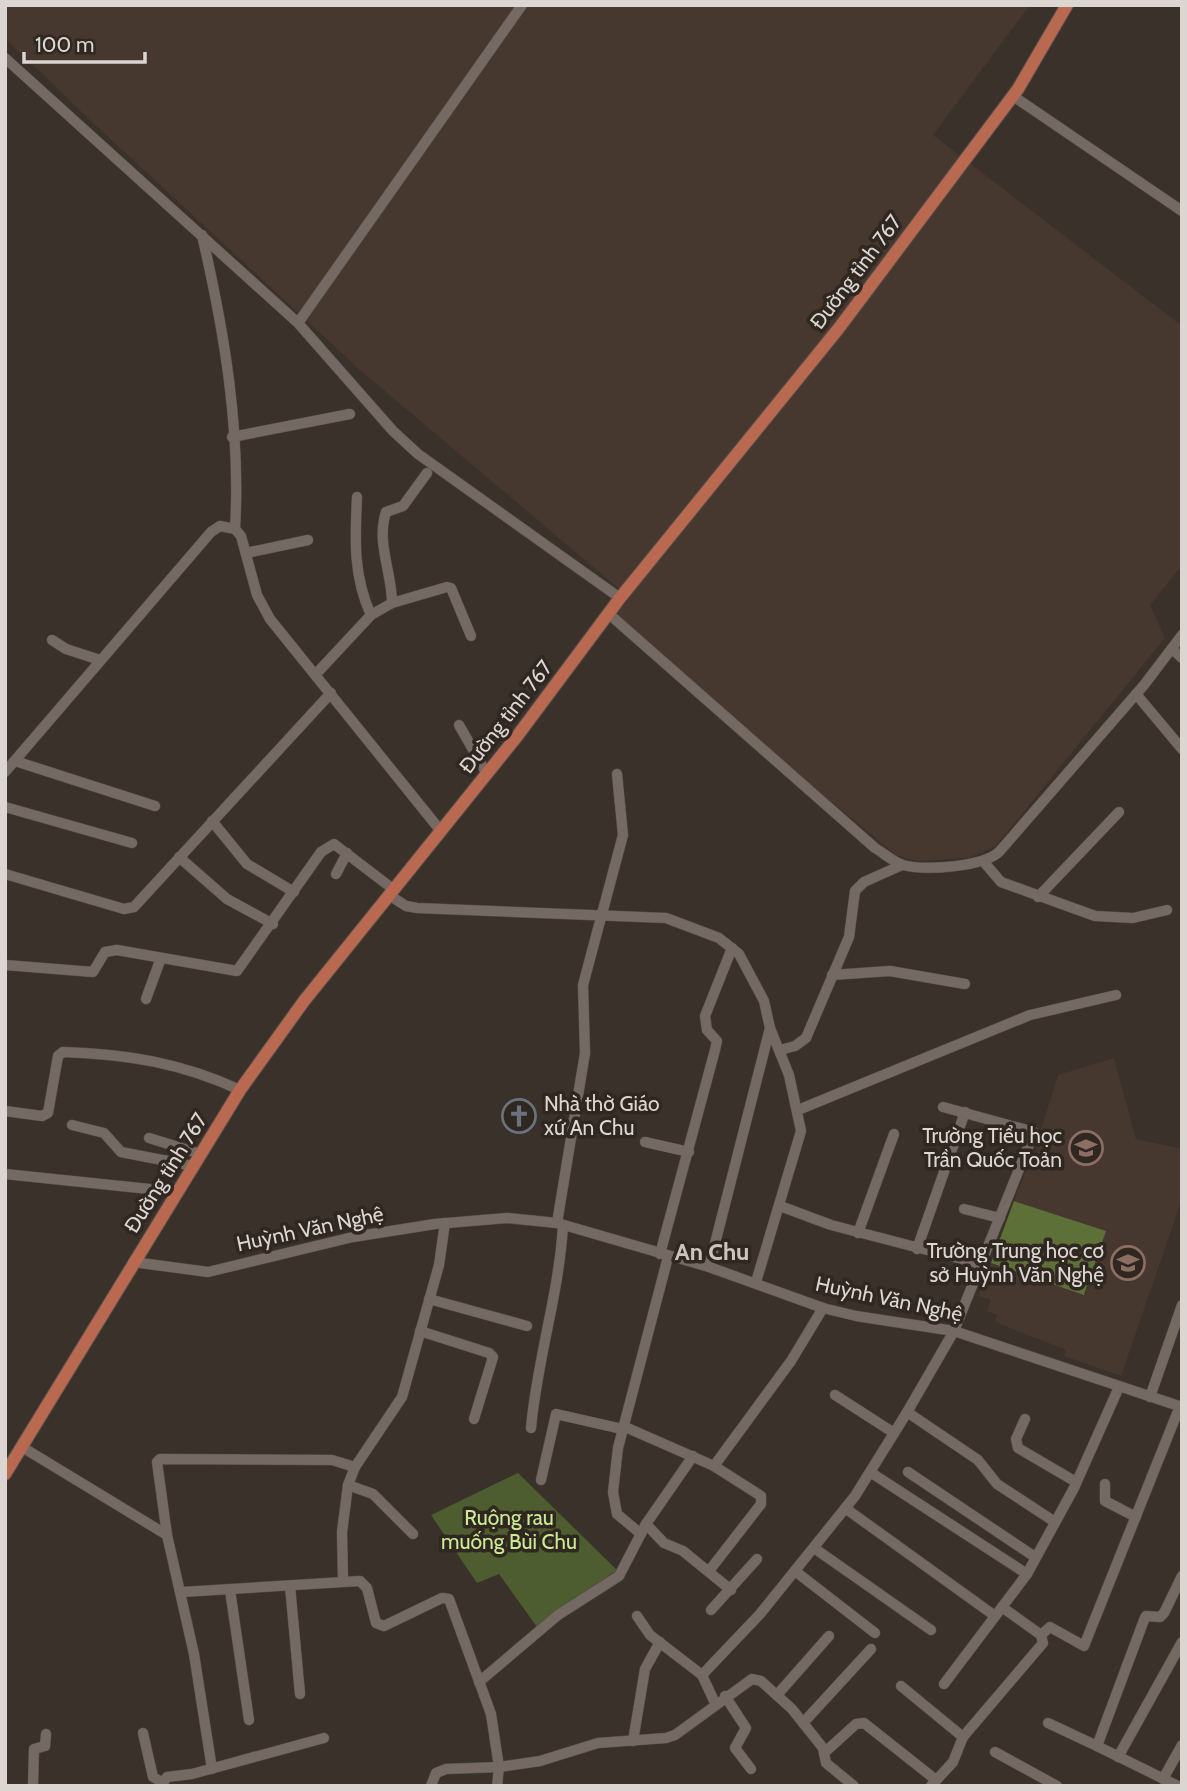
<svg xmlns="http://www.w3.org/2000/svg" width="1187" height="1791" viewBox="0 0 1187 1791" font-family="Cabin,sans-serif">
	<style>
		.built { fill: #46382e }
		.green { fill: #4d5d2f }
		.forest { fill: #5c7037 }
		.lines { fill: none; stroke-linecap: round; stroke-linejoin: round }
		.minor-casing { stroke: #554e49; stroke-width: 11 }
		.major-casing { stroke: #554e49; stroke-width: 14 }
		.minor { stroke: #746963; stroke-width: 10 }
		.major { stroke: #ba6951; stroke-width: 12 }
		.labels { text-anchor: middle; stroke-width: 7; stroke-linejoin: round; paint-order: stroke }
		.street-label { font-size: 21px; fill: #dcd6d2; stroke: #302721 }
		.poi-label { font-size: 21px; fill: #dcd6d2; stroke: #302721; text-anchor: end }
		.park-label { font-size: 21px; fill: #cbeb95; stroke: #302721 }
		.quarter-label { font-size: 24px; font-weight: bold; fill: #cfc4bc; stroke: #302721 }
	</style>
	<rect width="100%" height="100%" fill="#3a312b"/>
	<!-- built -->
	<g class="built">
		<polygon points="5,5 1030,5 933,135 1182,326 1182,565 1150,605 1165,638 995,847 968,858 917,861 896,855 612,620 630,598 360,370 91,121 5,38"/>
		<polygon points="1114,1058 1136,1139 1182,1149 1182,1199 1121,1376 1064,1356 1066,1350 995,1322 997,1315 987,1311 991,1300 978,1296 991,1263 1085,1294 1105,1231 1014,1201 1032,1155 1037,1153 1040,1143 1038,1139 1058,1075"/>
	</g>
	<!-- green -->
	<polygon class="green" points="518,1473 617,1570 537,1627 499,1574 477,1583 431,1515"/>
	<!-- forest -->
	<polygon class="forest" points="1014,1201 1106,1231 1084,1295 991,1263"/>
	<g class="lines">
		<!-- minor casing -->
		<g class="minor-casing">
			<g id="minor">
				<polyline points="5,58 298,323 393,431 418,454 620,598"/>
				<polyline points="1013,96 1182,211"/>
				<path d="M 202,235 C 224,330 241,430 235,529"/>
				<polyline points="298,323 522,5"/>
				<polyline points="232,437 350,414"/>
				<path d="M 357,497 C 355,539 353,576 371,615"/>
				<polyline points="246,553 308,540"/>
				<path d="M 392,603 C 392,572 376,543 386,512 L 403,506 L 427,473"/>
				<path d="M 609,614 L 875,848 C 884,853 893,862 903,865 C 925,871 982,867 999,852 L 1144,685 L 1182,635"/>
				<polyline points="52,640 66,649 100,660"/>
				<polyline points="1172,649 1182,658"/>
				<polyline points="316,674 371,615 392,603 447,587 451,588 471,636"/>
				<polyline points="1136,694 1182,749"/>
				<polyline points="459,725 487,774"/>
				<polyline points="15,761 155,806"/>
				<polyline points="5,772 211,532 220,526 235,529 241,536 257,595 270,619 440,830"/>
				<polyline points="5,807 132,843"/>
				<polyline points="212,821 247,864 294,892"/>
				<polyline points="179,857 227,899 273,924"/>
				<polyline points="983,861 1001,882 1095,916 1133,918 1167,910"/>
				<polyline points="5,874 124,909 134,907 331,693"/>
				<polyline points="336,874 347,853"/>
				<polyline points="389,895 406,906 417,908 666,918 719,938 739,954 764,1001 770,1028 789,1075 801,1131 756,1282"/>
				<polyline points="1038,897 1119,812"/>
				<polyline points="5,965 93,972 105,952 117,950 237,971 321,852 334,844 393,889"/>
				<polyline points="832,975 890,971 965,984"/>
				<polyline points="146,999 161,958"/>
				<polyline points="780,1050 795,1046 806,1038 849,937 855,891 864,882 902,865"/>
				<polyline points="798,1110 1030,1015 1116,995"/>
				<path d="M 5,1111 L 42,1116 L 48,1113 L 58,1056 L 63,1052 C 127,1054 182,1063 240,1090"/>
				<polyline points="72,1125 104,1133 121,1152 193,1166"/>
				<polyline points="149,1138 201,1154"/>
				<polyline points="645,1142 689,1152"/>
				<polyline points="5,1174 178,1192"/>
				<polyline points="780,1206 831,1225 981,1264"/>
				<polyline points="964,1209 1000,1218"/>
				<polyline points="557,1223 585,1053 583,985 623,835 617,774"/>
				<polyline points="858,1233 894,1134"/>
				<polyline points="917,1249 965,1112"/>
				<polyline points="660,1254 715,1050 717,1041 707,1030 705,1016 732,948"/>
				<polyline points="133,1262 208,1272 353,1237 435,1224 507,1218 557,1223 709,1267 823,1308 856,1316 954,1331 1182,1407"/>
				<polyline points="709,1267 770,1028"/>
				<polyline points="429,1299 527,1326"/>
				<polyline points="420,1331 489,1353 493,1357 474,1419"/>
				<polyline points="835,1395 894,1433"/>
				<polyline points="1150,1397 1182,1305"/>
				<polyline points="907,1412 978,1460 997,1484 1055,1522"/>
				<polyline points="1025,1419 1016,1439 1018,1448 1076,1482"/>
				<polyline points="623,1426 714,1466 761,1496 761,1504 709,1571"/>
				<path d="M 531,1428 C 537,1359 559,1295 563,1225"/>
				<polyline points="22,1447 167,1535"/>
				<polyline points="714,1466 791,1361 823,1308"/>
				<polyline points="870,1472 1027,1574"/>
				<polyline points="908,1472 1035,1557"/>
				<polyline points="541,1480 556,1414 622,1429"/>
				<polyline points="1105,1484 1105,1501 1136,1517"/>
				<polyline points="348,1485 373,1494 413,1534"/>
				<polyline points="845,1508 995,1616"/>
				<polyline points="646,1524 664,1543 683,1551 731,1590"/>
				<polyline points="641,1534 617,1514 613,1492 618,1448 668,1257"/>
				<polyline points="814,1548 931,1630"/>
				<polyline points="795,1571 875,1633"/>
				<polyline points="343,1581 342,1532 348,1485 355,1467 402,1397 439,1265 445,1223"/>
				<polyline points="290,1586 300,1694"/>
				<polyline points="230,1590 249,1720"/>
				<polyline points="182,1592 360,1581 367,1588 376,1623 384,1626 442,1598 449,1599 491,1714 499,1767 497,1786"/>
				<polyline points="711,1610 757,1559"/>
				<polyline points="637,1616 650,1635 702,1675 715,1703"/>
				<polyline points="1041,1635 1050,1627 1084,1646 1180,1406"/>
				<polyline points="702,1675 760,1614 855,1496 906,1414 954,1331 1034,1132 943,1107"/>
				<polyline points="479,1682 558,1615 619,1576 646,1524 693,1456"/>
				<polyline points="944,1684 1027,1574 1074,1488 1119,1387"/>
				<polyline points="901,1686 963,1737"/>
				<polyline points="777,1695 829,1636"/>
				<polyline points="725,1696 746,1728 735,1748 751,1769"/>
				<polyline points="803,1723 871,1649"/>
				<polyline points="1048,1723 1097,1746"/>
				<polyline points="143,1733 153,1777 162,1782"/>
				<polyline points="633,1741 645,1669 660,1642"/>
				<polyline points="995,1752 1057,1786"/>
				<polyline points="824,1753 856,1724 864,1723 936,1780"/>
				<polyline points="1118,1757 1182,1642"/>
				<polyline points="212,1769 194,1654 167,1535 157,1462 160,1459 332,1460 355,1467"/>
				<polyline points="1163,1779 1182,1745"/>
				<polyline points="33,1786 34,1749 45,1746 46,1734"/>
				<polyline points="161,1786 167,1777 192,1774 324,1738"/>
				<polyline points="431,1786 436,1773 446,1769 499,1767 540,1761 598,1743 666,1738 675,1735 752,1679 761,1681 792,1709 823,1748 826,1763 854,1786"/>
				<polyline points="931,1786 953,1762 963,1737 1043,1643 1041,1635 1002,1607"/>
				<polyline points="1178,1786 1097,1746 1144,1620 1146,1616 1160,1617 1164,1613 1182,1576"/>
			</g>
		</g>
		<!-- major casing -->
		<g class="major-casing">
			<polyline id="major" points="5,1474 240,1090 304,1001 518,735 620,598 839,328 1018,89 1067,5"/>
		</g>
		<!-- minor -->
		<use href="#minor" class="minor"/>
		<!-- major -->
		<use href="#major" class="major"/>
	</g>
	<!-- icons -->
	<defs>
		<g id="church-ring" transform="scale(1.75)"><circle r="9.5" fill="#302721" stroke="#6b7280" stroke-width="1.5"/><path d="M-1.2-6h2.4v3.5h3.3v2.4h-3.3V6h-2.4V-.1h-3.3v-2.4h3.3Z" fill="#6b7280"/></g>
		<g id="school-ring" transform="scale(1.75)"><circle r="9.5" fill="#302721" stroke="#8d6e63" stroke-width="1.5"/><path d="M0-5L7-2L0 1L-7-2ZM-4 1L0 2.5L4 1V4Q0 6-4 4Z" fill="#8d6e63"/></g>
	</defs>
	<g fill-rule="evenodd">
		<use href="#church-ring" x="519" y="1116"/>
		<use href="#school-ring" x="1086" y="1148"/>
		<use href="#school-ring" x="1128" y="1263"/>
	</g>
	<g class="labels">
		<!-- street labels -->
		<g class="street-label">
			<text transform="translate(856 272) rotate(-53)" y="7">Đường tỉnh 767</text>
			<text transform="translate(506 717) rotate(-52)" y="7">Đường tỉnh 767</text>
			<text transform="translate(166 1173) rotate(-58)" y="7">Đường tỉnh 767</text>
			<text transform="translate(310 1229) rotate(-12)" y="7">Huỳnh Văn Nghệ</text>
			<text transform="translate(889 1299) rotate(12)" y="7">Huỳnh Văn Nghệ</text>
		</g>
		<!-- poi labels -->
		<g class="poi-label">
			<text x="544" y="1111" text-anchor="start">Nhà thờ Giáo<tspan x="544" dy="24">xứ An Chu</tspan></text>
			<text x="1062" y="1143">Trường Tiểu học<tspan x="1062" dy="24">Trần Quốc Toản</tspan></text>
			<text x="1104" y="1258">Trường Trung học cơ<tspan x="1104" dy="24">sở Huỳnh Văn Nghệ</tspan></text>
		</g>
		<!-- park labels -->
		<g class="park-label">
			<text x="509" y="1525">Ruộng rau<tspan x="509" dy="24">muống Bùi Chu</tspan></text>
		</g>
		<!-- quarter labels -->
		<g class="quarter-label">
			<text x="712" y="1260">An Chu</text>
		</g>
	</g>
	<!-- border -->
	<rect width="1187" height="1791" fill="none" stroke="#dcd6d2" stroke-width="14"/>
	<!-- scale -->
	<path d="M24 52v10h121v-10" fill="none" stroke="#dcd6d2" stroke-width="3.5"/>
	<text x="35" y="52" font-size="21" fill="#dcd6d2" stroke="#302721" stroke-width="5" paint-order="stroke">100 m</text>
</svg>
